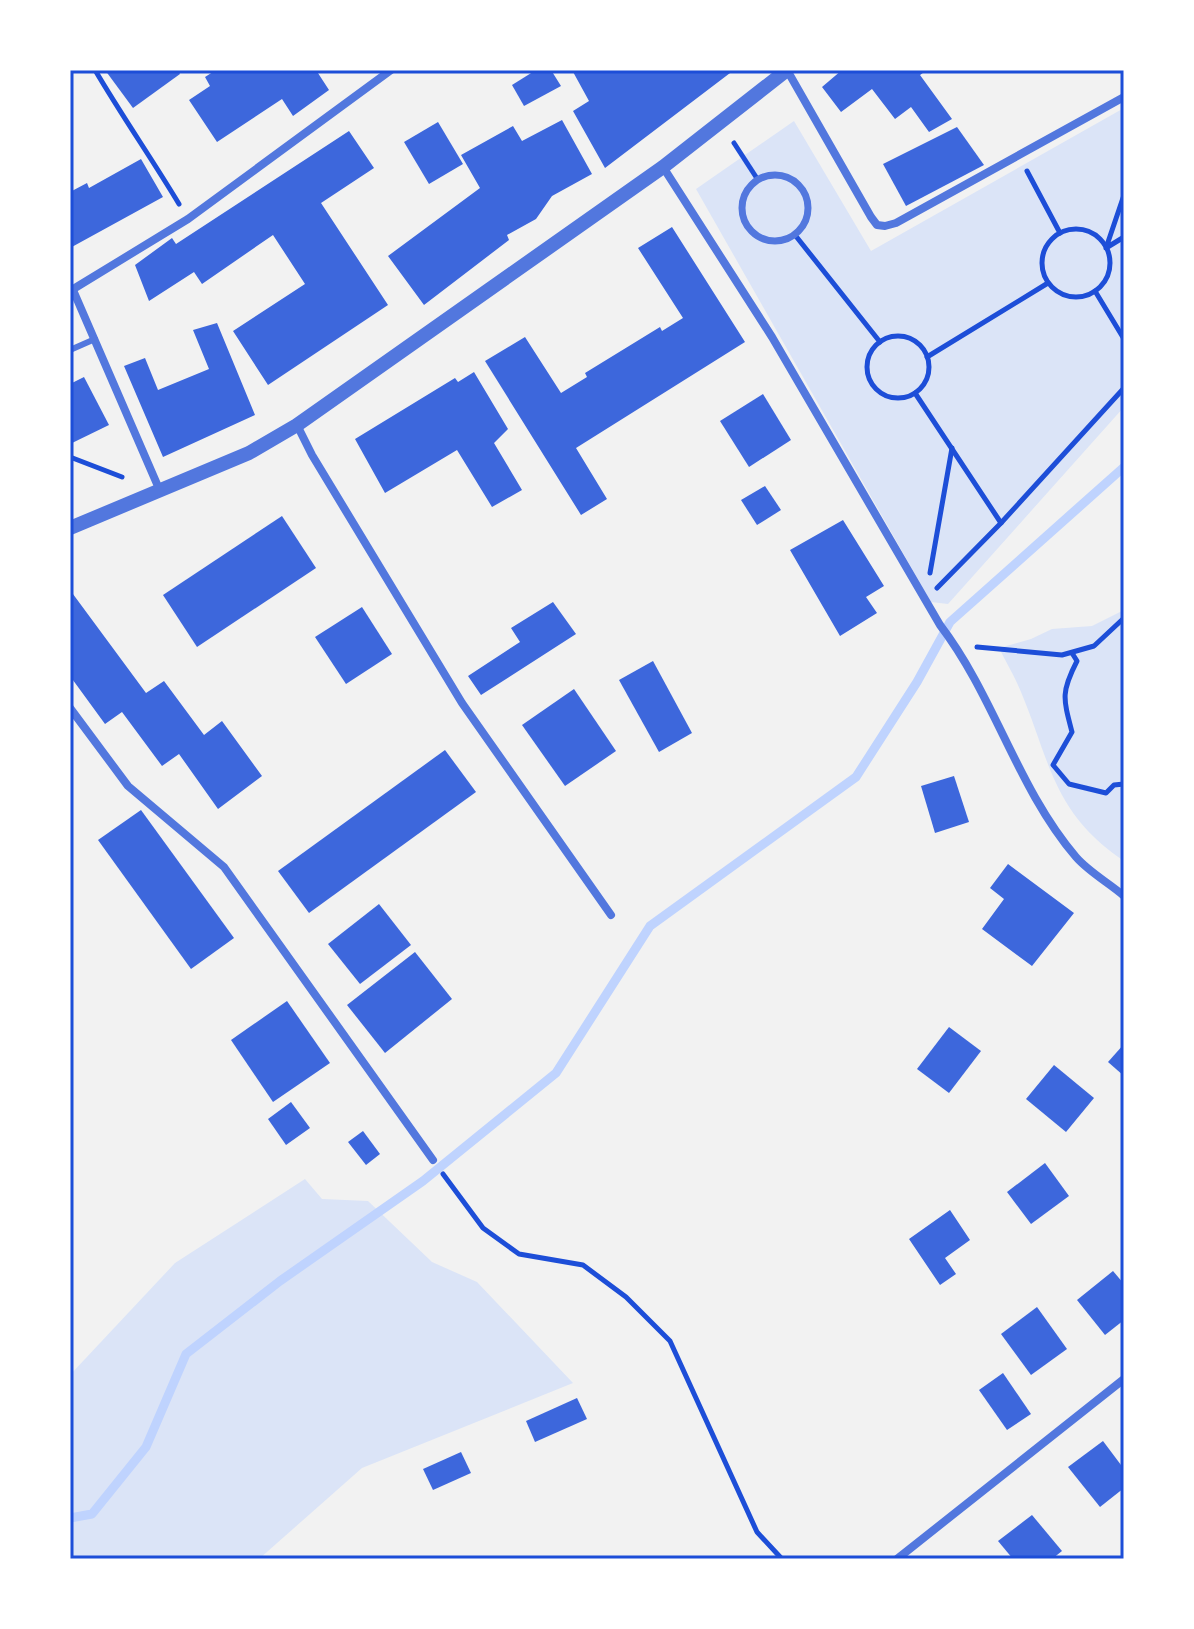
<svg xmlns="http://www.w3.org/2000/svg" width="1194" height="1629" viewBox="0 0 1194 1629" font-family="Manrope,sans-serif">
	<style>
		.green { fill: #dbe4f7 }
		.lines { fill: none; stroke-linecap: round; stroke-linejoin: round }
		.stream { stroke: #bfd3fe; stroke-width: 9 }
		.building { fill: #3d67dc }
		.path { stroke: #1d4ed8; stroke-width: 5 }
		.service { stroke: #5277de; stroke-width: 6 }
		.pedestrian { stroke: #5277de; stroke-width: 7 }
		.minor { stroke: #5277de; stroke-width: 8 }
		.tertiary { stroke: #5277de; stroke-width: 14 }
		.neatline { fill: none; stroke: #1d4ed8; stroke-width: 3 }
	</style>
	<rect width="100%" height="100%" fill="#f2f2f2"/>
	<!-- green -->
	<g class="green">
		<polygon points="1124,108 1124,407 948,604 931,602 696,189 794,121 871,251"/>
		<path d="M 1124,610 L 1124,861 C 1053,813 1051,764 1021,692 C 1015,677 1006,662 999,648 L 1031,639 L 1052,629 L 1092,626 Z"/>
		<polygon points="305,1179 322,1199 368,1201 432,1262 477,1282 573,1383 362,1468 259,1559 70,1559 70,1375 175,1263"/>
	</g>
	<g class="lines">
		<!-- stream -->
		<polyline class="stream" points="70,1518 92,1514 146,1447 186,1354 280,1281 423,1181 556,1073 650,926 856,777 917,682 950,622 1124,467"/>
	</g>
	<!-- building -->
	<g class="building">
		<polygon points="105,70 178,70 180,74 133,108"/>
		<polygon points="216,70 292,70 294,72 316,70 329,90 293,116 282,99 217,142 189,100 210,86 205,77"/>
		<polygon points="536,70 551,70 561,86 524,106 512,85"/>
		<polygon points="572,70 734,70 605,168 573,111 589,101"/>
		<polygon points="842,70 927,70 920,75 952,119 929,132 911,107 895,119 872,89 841,112 822,87"/>
		<polygon points="562,120 592,174 552,196 536,219 507,235 509,240 424,305 388,256 480,188 461,155 513,126 522,141"/>
		<polygon points="438,122 463,164 429,184 404,142"/>
		<polygon points="957,127 984,165 906,206 883,164"/>
		<polygon points="349,131 374,168 321,203 388,305 268,385 233,331 305,284 273,235 202,284 194,272 149,301 135,265 172,238 176,244"/>
		<polygon points="141,159 163,197 70,248 70,192 87,183 89,188"/>
		<polygon points="672,227 745,342 576,448 607,499 581,515 485,361 525,337 561,393 587,377 585,373 660,327 662,331 683,318 638,248"/>
		<polygon points="217,323 255,415 163,457 124,366 145,358 158,390 209,369 193,330"/>
		<polygon points="474,372 508,429 494,443 522,490 492,507 457,450 385,493 355,439 455,378 458,382"/>
		<polygon points="84,377 109,425 70,444 70,384"/>
		<polygon points="763,394 791,440 749,467 720,421"/>
		<polygon points="765,486 781,510 757,525 741,500"/>
		<polygon points="282,516 316,568 197,647 163,595"/>
		<polygon points="843,520 884,586 866,597 877,613 840,636 790,550"/>
		<polygon points="70,590 146,693 164,681 204,735 222,721 262,776 218,809 179,754 162,766 122,712 105,724 70,676"/>
		<polygon points="553,602 576,634 481,695 468,676 520,642 511,628"/>
		<polygon points="362,607 392,654 346,684 315,637"/>
		<polygon points="653,661 692,733 659,752 619,680"/>
		<polygon points="574,689 616,751 565,786 522,725"/>
		<polygon points="445,750 476,792 309,913 278,871"/>
		<polygon points="954,776 969,822 935,833 921,786"/>
		<polygon points="141,810 234,938 191,969 98,840"/>
		<polygon points="1008,864 1074,913 1032,966 982,929 1004,899 990,888"/>
		<polygon points="379,904 411,945 360,984 328,944"/>
		<polygon points="415,952 452,999 385,1053 347,1005"/>
		<polygon points="287,1001 330,1063 273,1102 231,1040"/>
		<polygon points="949,1027 981,1051 949,1093 917,1069"/>
		<polygon points="1124,1044 1124,1076 1108,1062"/>
		<polygon points="1054,1065 1094,1098 1066,1132 1026,1099"/>
		<polygon points="291,1102 310,1128 286,1145 268,1119"/>
		<polygon points="363,1131 380,1154 366,1165 348,1142"/>
		<polygon points="1045,1163 1069,1196 1031,1224 1007,1192"/>
		<polygon points="950,1210 970,1240 945,1258 956,1274 940,1285 909,1239"/>
		<polygon points="1113,1271 1124,1284 1124,1320 1105,1335 1077,1300"/>
		<polygon points="1037,1307 1067,1349 1031,1375 1001,1334"/>
		<polygon points="1003,1373 1031,1414 1007,1430 979,1390"/>
		<polygon points="577,1398 587,1419 535,1442 526,1421"/>
		<polygon points="1103,1441 1124,1469 1124,1488 1100,1507 1068,1467"/>
		<polygon points="461,1452 471,1473 433,1490 423,1469"/>
		<polygon points="1032,1515 1062,1551 1052,1559 1013,1559 998,1541"/>
	</g>
	<g class="lines">
		<!-- path -->
		<g class="path">
			<path d="M 95,70 C 122,116 152,159 179,204"/>
			<polyline points="734,143 758,180"/>
			<polyline points="1027,171 1060,233"/>
			<polyline points="1124,195 1106,248 1124,237"/>
			<circle cx="1076" cy="263" r="34"/>
			<polyline points="795,235 880,342"/>
			<polyline points="1095,291 1124,339"/>
			<circle cx="898" cy="367" r="31"/>
			<polyline points="927,357 1048,283"/>
			<polyline points="915,393 1001,523"/>
			<polyline points="70,457 122,477"/>
			<polyline points="930,573 952,448"/>
			<polyline points="937,588 1001,523 1124,388"/>
			<polyline points="977,647 1062,655 1094,646 1124,618"/>
			<path d="M 1072,653 L 1077,661 C 1061,692 1063,698 1072,732 L 1053,765 L 1069,784 L 1106,793 L 1114,785 L 1124,784"/>
			<polyline points="443,1174 483,1228 519,1254 583,1265 626,1297 670,1341 757,1532 782,1559"/>
		</g>
		<!-- service -->
		<polyline class="service" points="70,350 95,339"/>
		<!-- pedestrian -->
		<circle class="pedestrian" cx="775" cy="208" r="33"/>
		<!-- minor -->
		<g class="minor">
			<polyline points="787,70 871,217 877,225 885,226 896,223 1124,97"/>
			<path d="M 663,167 L 772,337 L 940,625 C 995,697 1017,788 1076,857 C 1089,872 1109,883 1124,896"/>
			<polyline points="73,290 160,491"/>
			<polyline points="70,291 188,219 391,70"/>
			<polyline points="297,425 312,455 462,703 611,915"/>
			<polyline points="70,708 128,786 224,867 433,1160"/>
			<polyline points="897,1559 1124,1379"/>
		</g>
		<!-- tertiary -->
		<polyline class="tertiary" points="70,528 249,453 297,425 663,167 787,70"/>
	</g>
	<!-- border -->
	<rect width="1194" height="1629" fill="none" stroke="#ffffff" stroke-width="144"/>
	<rect x="72" y="72" width="1050" height="1485" class="neatline"/>
</svg>
